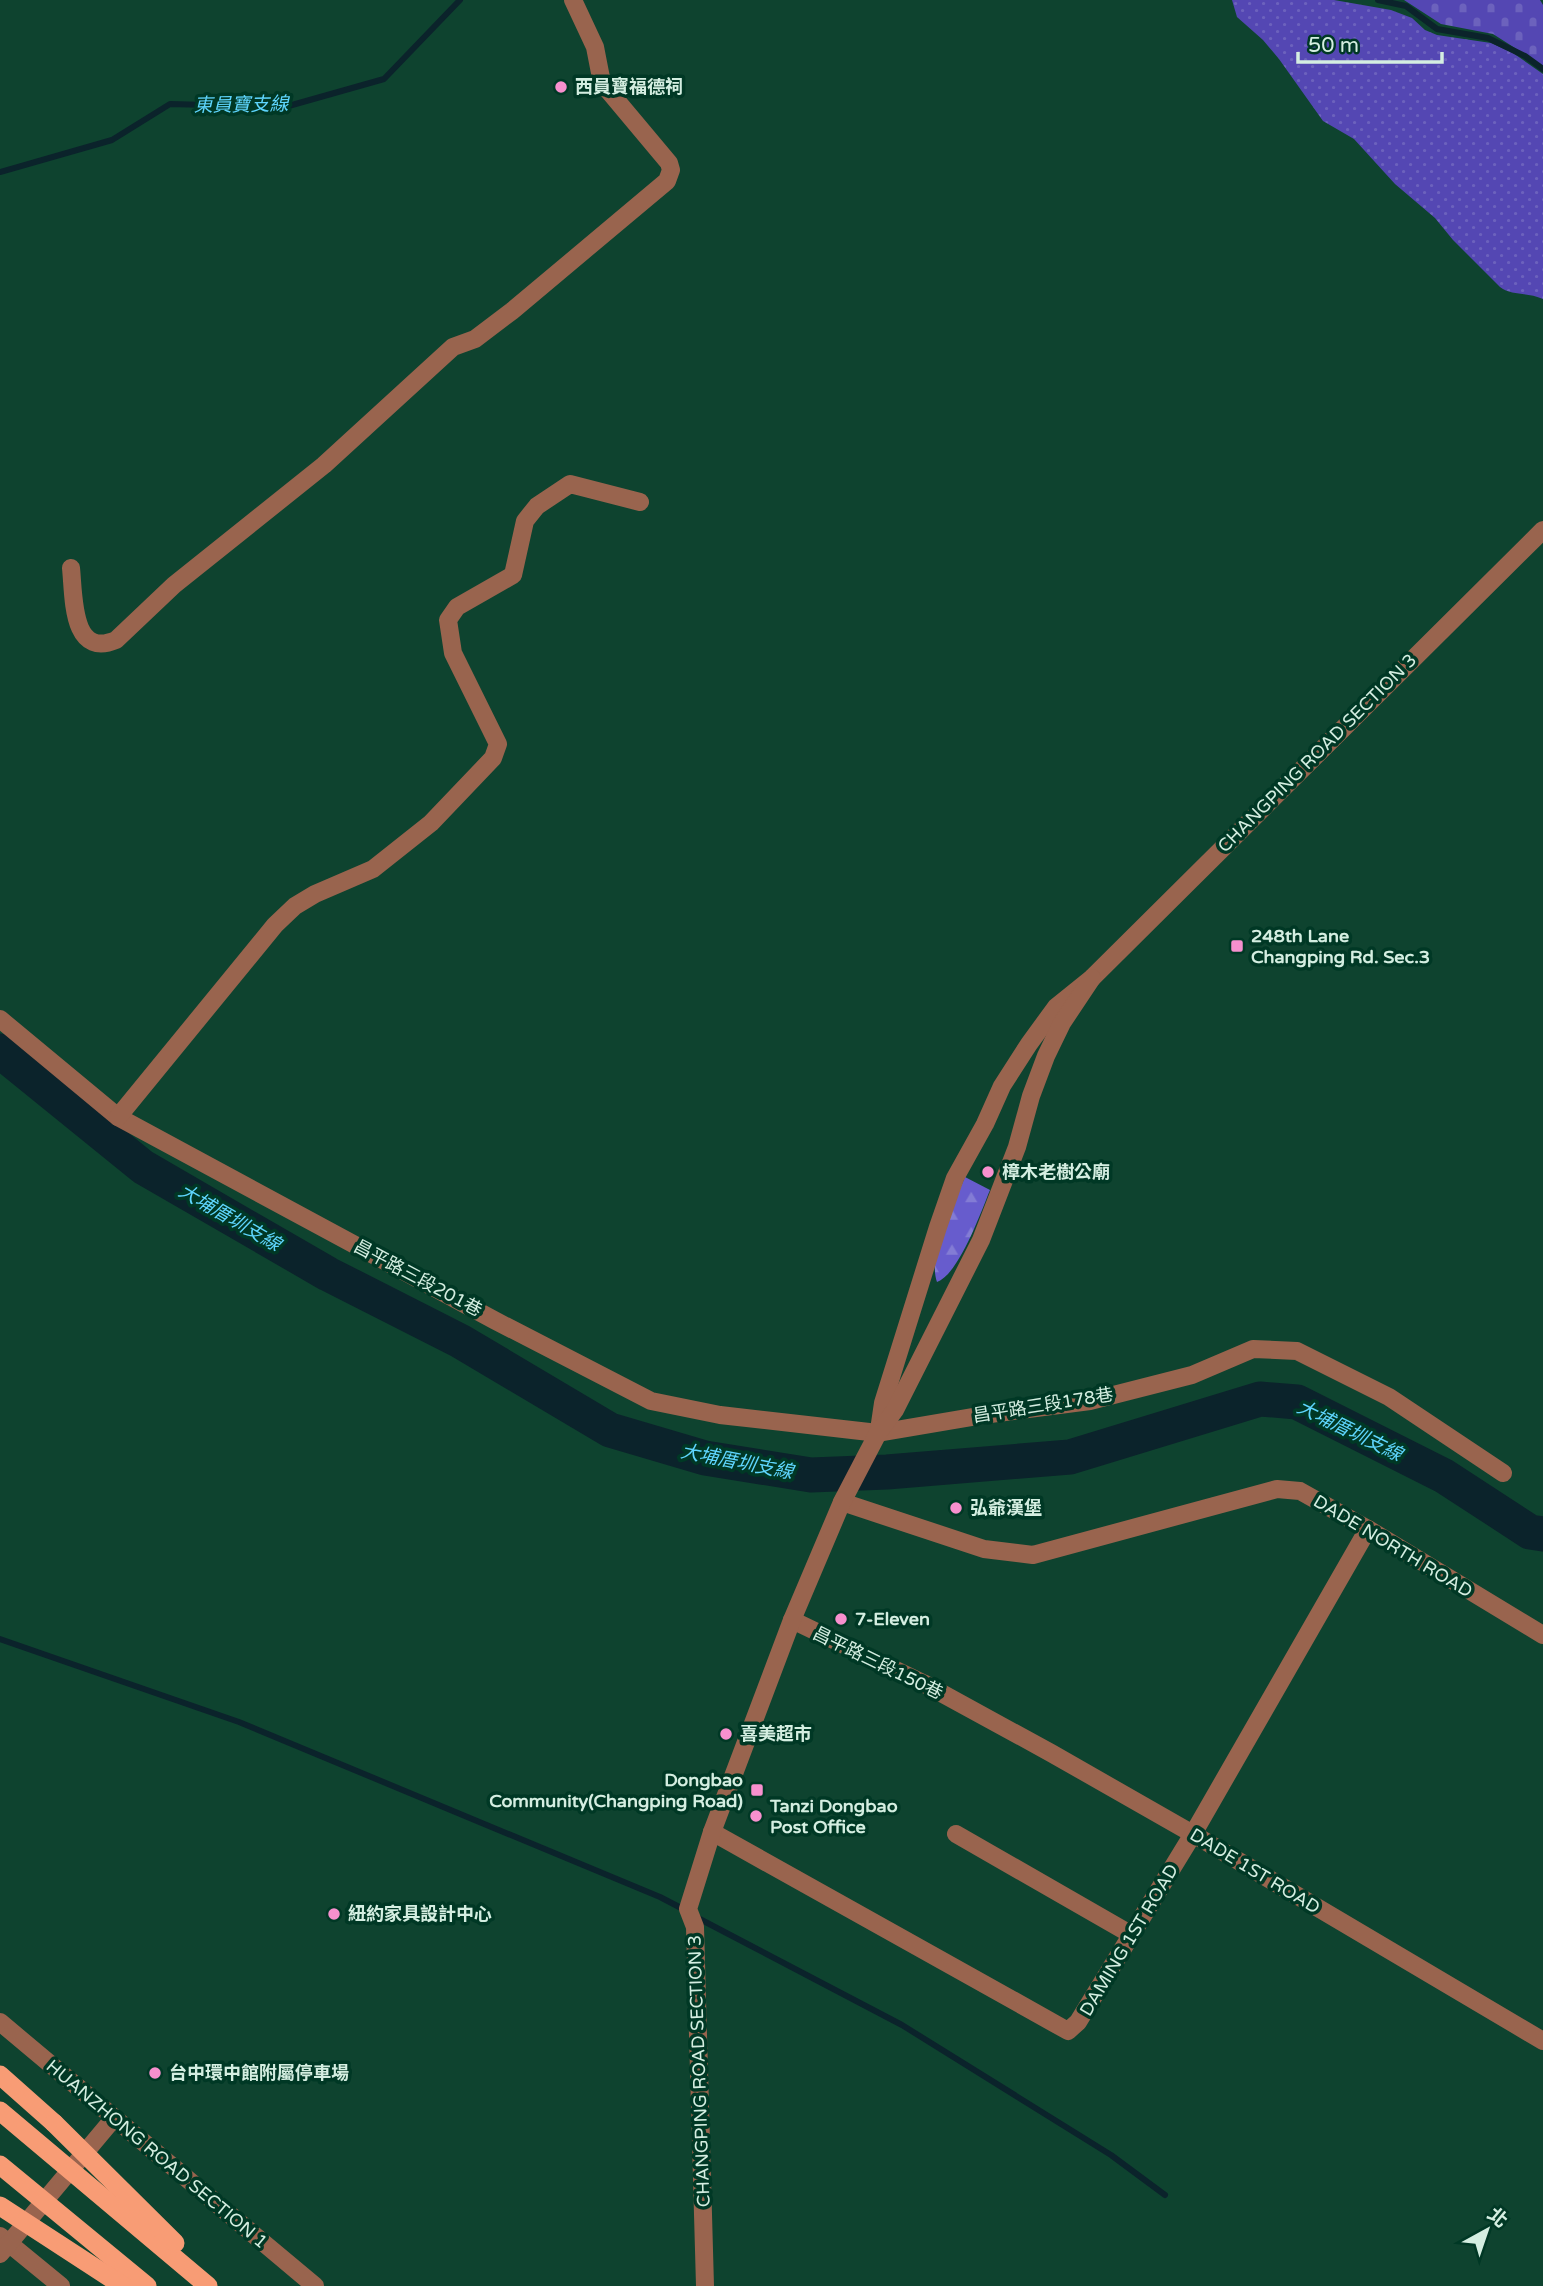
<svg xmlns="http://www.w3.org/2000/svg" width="1543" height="2286" viewBox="0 0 1543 2286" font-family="'Varela Round','Noto Sans TC',sans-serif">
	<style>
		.green { fill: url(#green-dots) }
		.forest { fill: url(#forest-firs) }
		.cemetery { fill: url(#cemetery-stones) }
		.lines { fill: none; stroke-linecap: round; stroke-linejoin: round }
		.stream { stroke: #0b232b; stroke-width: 6 }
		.river { stroke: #0b232b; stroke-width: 35 }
		.minor { stroke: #99644e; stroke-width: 18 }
		.tertiary { stroke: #99644e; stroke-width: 18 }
		.trunk { stroke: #f89c75; stroke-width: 19 }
		.trunk-bridge { stroke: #f89c75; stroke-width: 19 }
		.poi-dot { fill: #f790ce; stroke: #003825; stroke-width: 2.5 }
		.labels { text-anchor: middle; stroke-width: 7; stroke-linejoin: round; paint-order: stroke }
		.poi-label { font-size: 18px; font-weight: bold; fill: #d4eee1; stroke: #003825; text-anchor: start }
		.street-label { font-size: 18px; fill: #d4eee1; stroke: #003825 }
		.water-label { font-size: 19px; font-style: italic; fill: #5ed5fd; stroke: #003825 }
	</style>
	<defs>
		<pattern id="green-dots" width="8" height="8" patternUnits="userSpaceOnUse" patternTransform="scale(1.75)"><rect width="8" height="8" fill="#5447b3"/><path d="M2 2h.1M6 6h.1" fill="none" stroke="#6c62bd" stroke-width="1.8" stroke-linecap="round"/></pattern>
		<pattern id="forest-firs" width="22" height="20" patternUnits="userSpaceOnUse" patternTransform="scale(1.75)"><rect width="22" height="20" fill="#675ccd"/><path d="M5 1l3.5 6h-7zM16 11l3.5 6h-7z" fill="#837cd5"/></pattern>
		<pattern id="cemetery-stones" width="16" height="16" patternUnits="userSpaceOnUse" patternTransform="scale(1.75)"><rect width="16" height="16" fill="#5447b3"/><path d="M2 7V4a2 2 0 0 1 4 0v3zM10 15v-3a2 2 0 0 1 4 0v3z" fill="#6c62bd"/></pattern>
	</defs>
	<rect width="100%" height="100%" fill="#0e432f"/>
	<!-- green -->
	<path class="green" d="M 1232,0 L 1334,0 L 1391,10 L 1412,18 L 1425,30 L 1437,35 L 1491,43 L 1513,53 L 1543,74 L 1543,299 C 1527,292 1512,296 1500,287 L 1453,240 L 1435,218 L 1395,184 L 1354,139 L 1323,121 L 1279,59 L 1263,40 L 1237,17 Z"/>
	<!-- forest -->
	<path class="forest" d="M 965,1177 L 990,1190 C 981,1212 959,1274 937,1282 C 927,1253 954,1204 965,1177 Z"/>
	<!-- cemetery -->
	<polygon class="cemetery" points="1404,0 1540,0 1543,5 1543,66 1493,34 1441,24"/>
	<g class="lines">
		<!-- stream -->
		<g class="stream">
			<polyline points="1378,0 1406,6 1437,29 1488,38 1525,56 1543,69"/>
			<polyline points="0,172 112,140 170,104 285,107 384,79 460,0"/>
			<polyline points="0,1639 239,1722 660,1897 685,1910"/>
			<polyline points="694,1916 902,2025 1111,2155 1165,2195"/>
		</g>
		<!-- river -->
		<polyline class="river" points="0,1051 143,1167 328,1274 460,1341 610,1430 705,1458 811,1475 887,1472 1070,1457 1260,1399 1297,1402 1444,1476 1530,1532 1543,1534"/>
		<!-- minor -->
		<g class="minor">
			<path d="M 71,568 C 74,596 71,659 116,640 L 174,585 L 324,465 L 453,347 L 475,339 L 512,311 L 667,181 L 671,170 L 669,163 L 602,83 L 595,47 L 573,0"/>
			<polyline points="0,1019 118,1117 494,1320 651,1401 720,1415 878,1433 990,1414 1090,1401 1192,1375 1253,1349 1297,1351 1389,1397 1503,1473"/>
			<polyline points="118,1117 275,925 295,906 315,894 373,869 431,823 493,758 498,744 453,653 448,620 457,607 513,575 525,521 537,506 570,484 640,502"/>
			<polyline points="842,1502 984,1549 1033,1555 1277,1489 1300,1491 1368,1529 1543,1635"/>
			<polyline points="792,1620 923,1683 1051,1753 1193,1834 1543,2041"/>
			<polyline points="712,1832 1068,2031 1078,2022 1193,1834 1368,1529"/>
			<polyline points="956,1834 1132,1935"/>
		</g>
		<!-- tertiary -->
		<g class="tertiary">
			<polyline points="879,1430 883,1403 938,1227 955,1178 985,1124 1002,1086 1029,1044 1056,1007 1092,978 1543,530"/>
			<polyline points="0,2022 315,2286"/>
			<polyline points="0,2236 61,2286"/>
			<polyline points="0,2254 114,2118"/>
			<polyline points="705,2286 695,1927 688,1909 712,1832 792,1620 842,1502 878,1433 895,1410 981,1240 1017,1147 1031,1096 1046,1056 1062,1023 1092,978"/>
		</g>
		<!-- trunk -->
		<polyline class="trunk" points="0,2075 54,2123"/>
		<!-- trunk-bridge -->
		<g class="trunk-bridge">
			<polyline points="0,2111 208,2286"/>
			<polyline points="54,2123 175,2243"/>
			<polyline points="0,2165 147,2286"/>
			<polyline points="0,2206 123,2286"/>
		</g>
	</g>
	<!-- markers -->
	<g class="poi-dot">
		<circle cx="561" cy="87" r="7"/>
		<rect x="1230" y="939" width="14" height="14" rx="3.5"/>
		<circle cx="988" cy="1172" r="7"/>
		<circle cx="956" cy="1508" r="7"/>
		<circle cx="841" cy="1619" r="7"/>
		<circle cx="726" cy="1734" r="7"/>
		<rect x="750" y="1783" width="14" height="14" rx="3.5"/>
		<circle cx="756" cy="1816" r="7"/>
		<circle cx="334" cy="1914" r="7"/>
		<circle cx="155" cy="2073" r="7"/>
	</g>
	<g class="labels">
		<!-- poi labels -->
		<g class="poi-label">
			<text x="575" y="93">西員寶福德祠</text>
			<text x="1251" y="942">248th Lane<tspan x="1251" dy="21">Changping Rd. Sec.3</tspan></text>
			<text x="1002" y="1178">樟木老樹公廟</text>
			<text x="970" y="1514">弘爺漢堡</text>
			<text x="855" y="1625">7-Eleven</text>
			<text x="740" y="1740">喜美超市</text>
			<text x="743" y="1786" text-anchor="end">Dongbao<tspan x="743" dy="21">Community(Changping Road)</tspan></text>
			<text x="770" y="1812">Tanzi Dongbao<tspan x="770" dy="21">Post Office</tspan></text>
			<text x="348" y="1920">紐約家具設計中心</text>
			<text x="169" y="2079">台中環中館附屬停車場</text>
		</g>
		<!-- street labels -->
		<g class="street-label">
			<text transform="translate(1317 753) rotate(-45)" y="6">CHANGPING ROAD SECTION 3</text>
			<text transform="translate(418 1278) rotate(28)" y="6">昌平路三段201巷</text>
			<text transform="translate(1043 1405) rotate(-9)" y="6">昌平路三段178巷</text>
			<text transform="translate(1393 1546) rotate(31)" y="6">DADE NORTH ROAD</text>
			<text transform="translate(878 1663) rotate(26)" y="6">昌平路三段150巷</text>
			<text transform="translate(1255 1871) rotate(31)" y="6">DADE 1ST ROAD</text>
			<text transform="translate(1129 1940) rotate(-59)" y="6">DAMING 1ST ROAD</text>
			<text transform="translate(699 2071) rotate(-92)" y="6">CHANGPING ROAD SECTION 3</text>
			<text transform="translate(157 2154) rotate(40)" y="6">HUANZHONG ROAD SECTION 1</text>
		</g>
		<!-- water labels -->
		<g class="water-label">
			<text transform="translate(241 104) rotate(-1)" y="7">東員寶支線</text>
			<text transform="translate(230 1217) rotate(30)" y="7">大埔厝圳支線</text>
			<text transform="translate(1350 1430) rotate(26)" y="7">大埔厝圳支線</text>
			<text transform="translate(737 1461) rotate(11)" y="7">大埔厝圳支線</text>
		</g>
	</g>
	<!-- north arrow -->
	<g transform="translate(1487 2230) rotate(40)" stroke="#003825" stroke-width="5" paint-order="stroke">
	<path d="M0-5L12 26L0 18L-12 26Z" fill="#d4eee1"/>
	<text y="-10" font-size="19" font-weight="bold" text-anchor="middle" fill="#d4eee1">北</text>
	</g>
	<!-- scale -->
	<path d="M1298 52v10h144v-10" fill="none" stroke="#d4eee1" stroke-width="3.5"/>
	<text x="1308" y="52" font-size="21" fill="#d4eee1" stroke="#003825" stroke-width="5" paint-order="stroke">50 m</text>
</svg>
